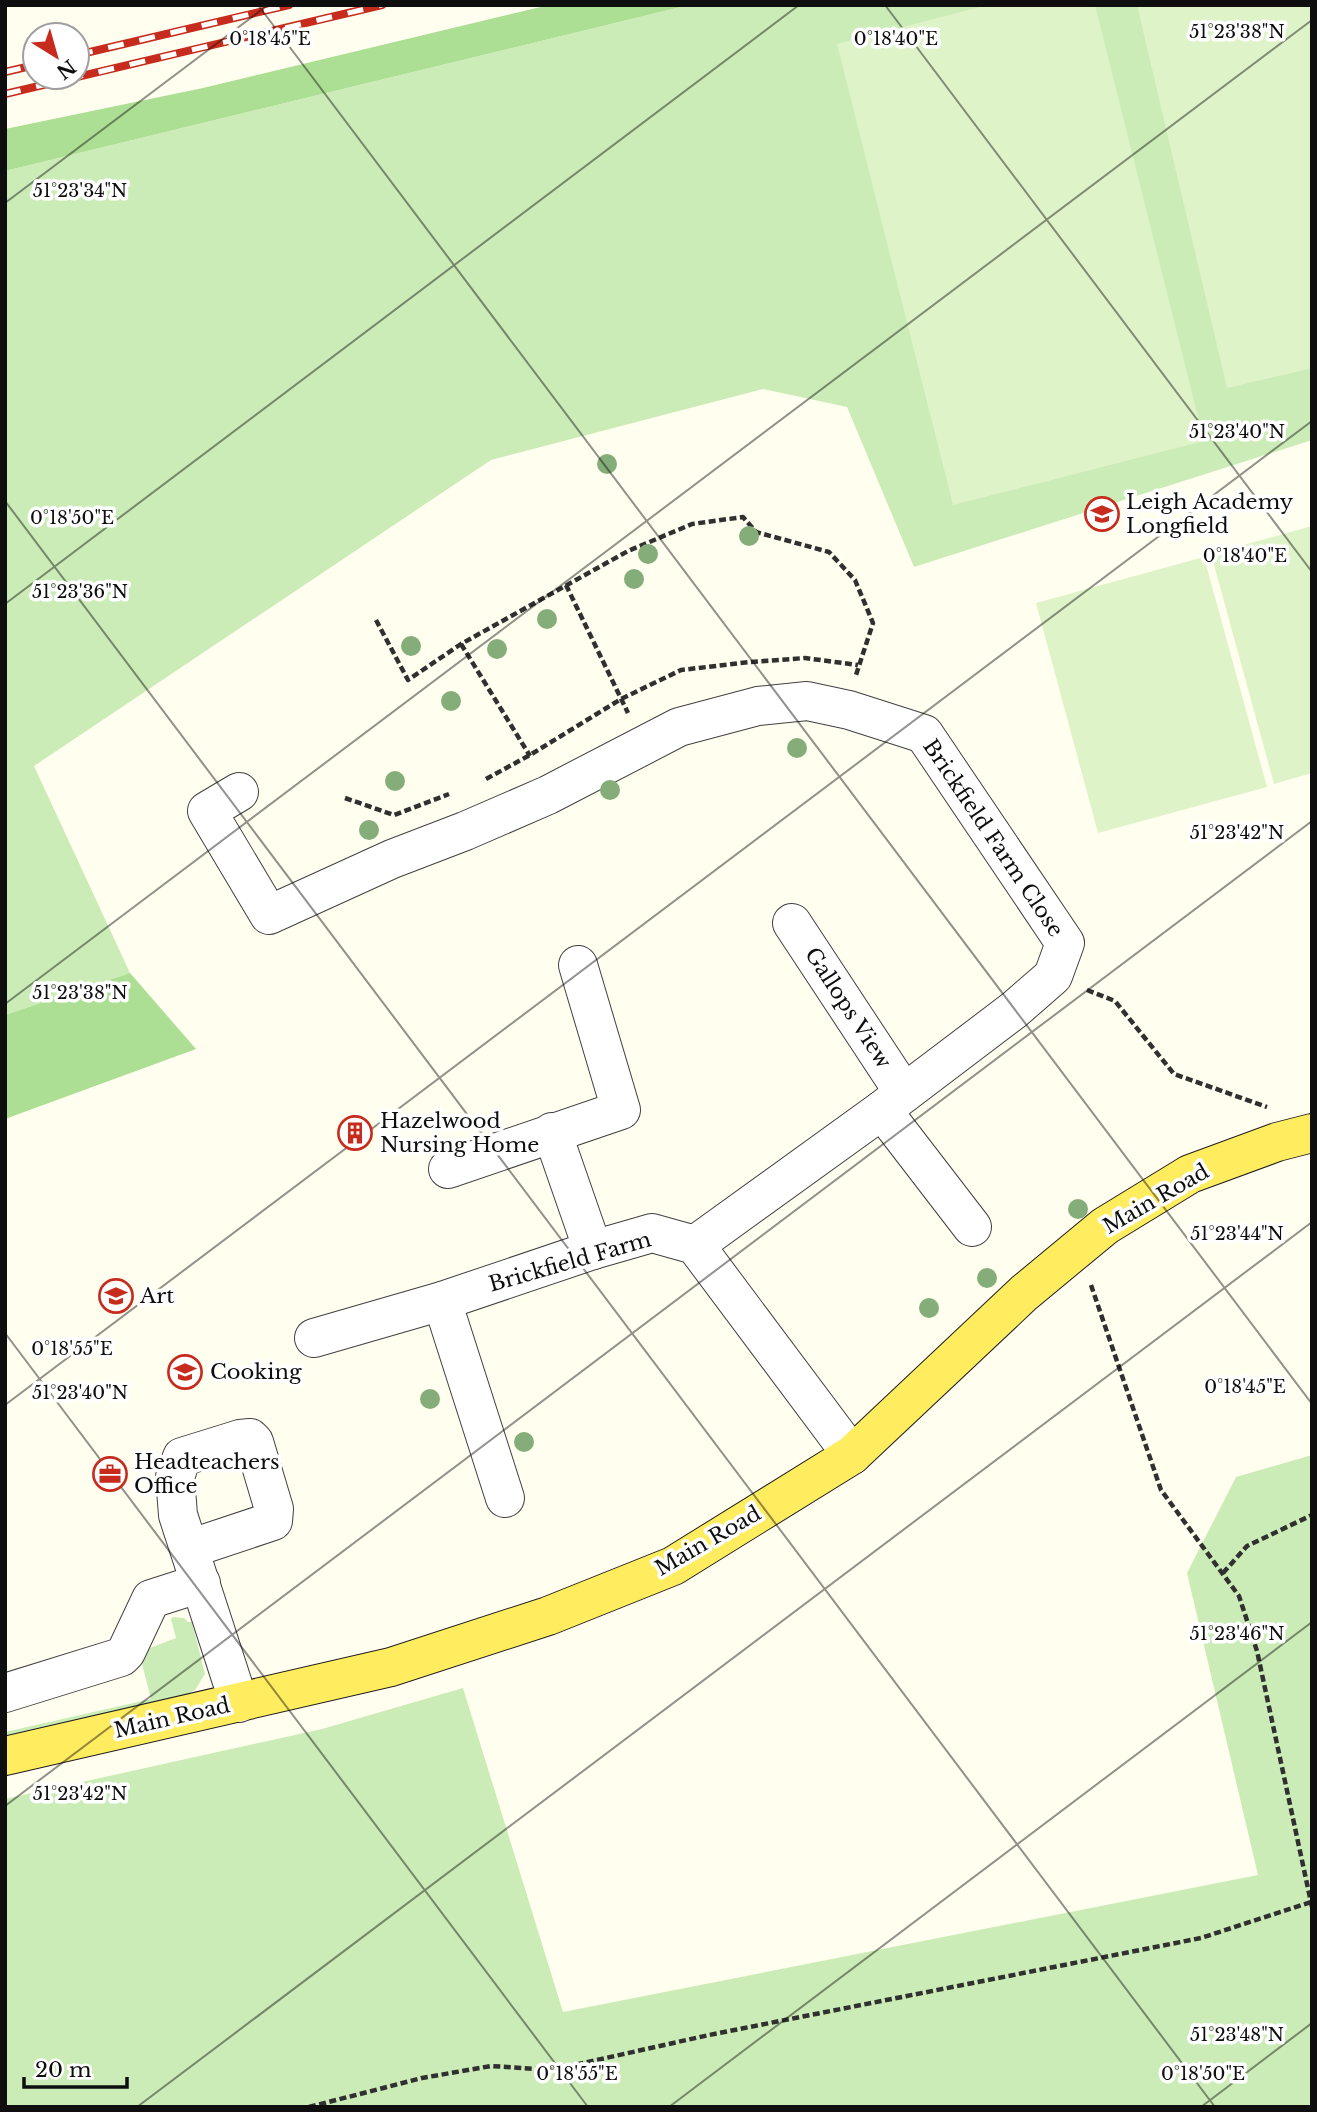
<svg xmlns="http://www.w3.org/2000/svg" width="1317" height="2112" viewBox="0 0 1317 2112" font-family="'Libre Baskerville',serif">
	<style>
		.green { fill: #cbecb6 }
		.forest { fill: #acde94 }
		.pitch { fill: #dff3c8 }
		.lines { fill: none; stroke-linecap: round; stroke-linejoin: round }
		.minor-casing { stroke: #414141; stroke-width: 40 }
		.major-casing { stroke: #1f1f1f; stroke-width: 40 }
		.path { stroke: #303030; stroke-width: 4.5; stroke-dasharray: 7 3.5; stroke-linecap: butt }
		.minor { stroke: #fff; stroke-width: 38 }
		.major { stroke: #ffec5f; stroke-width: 38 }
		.rail-casing { stroke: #c72b1d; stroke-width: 8 }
		.rail { stroke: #fff; stroke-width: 5; stroke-dasharray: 16; stroke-linecap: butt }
		.tree { fill: #85ad7a }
		.ticks { fill: none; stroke: #0e0e0e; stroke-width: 2; stroke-opacity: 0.45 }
		.labels { text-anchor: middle; stroke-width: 7; stroke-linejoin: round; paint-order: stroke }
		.poi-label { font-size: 21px; fill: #0e0e0e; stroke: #fff; text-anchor: start }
		.street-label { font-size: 21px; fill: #0e0e0e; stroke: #fff }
		.ticks-label { font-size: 18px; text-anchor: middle; fill: #0e0e0e; stroke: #fff; stroke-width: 7; stroke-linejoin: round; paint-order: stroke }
	</style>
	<rect width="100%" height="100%" fill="#fffeef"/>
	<!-- green -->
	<g class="green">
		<polygon points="689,5 1312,5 1312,440 914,567 847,407 763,389 491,460 34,766 130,973 5,1015 5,171"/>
		<polygon points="1312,1455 1312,2107 5,2107 5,1799 322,1729 463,1688 563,2012 1258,1875 1187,1573 1236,1477"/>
		<polygon points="173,1617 184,1618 188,1622 192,1622 205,1674 195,1690 182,1697 5,1741 5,1732 151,1699 139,1652 176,1638 171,1619"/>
	</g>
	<!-- forest -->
	<g class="forest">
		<polygon points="549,5 689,5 5,171 5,129 203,88"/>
		<polygon points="130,973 196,1049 5,1119 5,1015"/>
	</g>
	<!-- pitch -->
	<g class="pitch">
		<polygon points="988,5 1095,5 1204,441 953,505 837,44"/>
		<polygon points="1137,5 1312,5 1312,368 1227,388"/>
		<polygon points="1312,526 1312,773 1274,784 1211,554"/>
		<polygon points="1204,557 1267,787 1098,833 1036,603"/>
	</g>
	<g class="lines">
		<!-- minor casing -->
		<g class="minor-casing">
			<g id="minor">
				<polyline points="239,792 207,811 269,915 392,859 465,831 548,795 679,727 758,706 807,701 849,710 924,734 1065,943 1053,976 1014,1010 882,1110 695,1245"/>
				<polyline points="792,923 904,1093"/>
				<polyline points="882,1110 972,1227"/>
				<polyline points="552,1132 593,1250"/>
				<polyline points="448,1169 621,1110 578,965"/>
				<polyline points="442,1301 505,1498"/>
				<polyline points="314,1338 442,1301 593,1250 652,1233 695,1245 852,1455"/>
				<polyline points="189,1549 273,1521 274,1509 254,1442 250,1438 240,1439 182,1457 175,1477 178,1515 239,1703"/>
				<polyline points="5,1693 121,1657 126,1652 151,1599 201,1583"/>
			</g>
		</g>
		<!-- major casing -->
		<g class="major-casing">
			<polyline id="major" points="5,1756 391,1667 548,1616 673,1566 852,1455 1024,1293 1105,1226 1190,1174 1277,1142 1312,1133"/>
		</g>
		<!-- path -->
		<g class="path">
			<polyline points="566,585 628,713"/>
			<polyline points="376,620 408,680 461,644 628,551 692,524 743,517 756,532 829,552 855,580 873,623 856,675"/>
			<polyline points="461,644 530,756"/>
			<polyline points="486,779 530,755 621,699 681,670 750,662 805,658 858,665"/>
			<polyline points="345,798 394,815 449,794"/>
			<polyline points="1087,990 1115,1001 1174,1074 1267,1107"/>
			<polyline points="1091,1285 1161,1490 1239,1596 1257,1651 1312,1907"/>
			<polyline points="1223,1573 1247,1546 1312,1515"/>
			<polyline points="309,2107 422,2078 491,2066 552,2070 709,2035 1201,1938 1311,1902"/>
		</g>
		<!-- minor -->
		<use href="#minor" class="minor"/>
		<!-- major -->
		<use href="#major" class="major"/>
		<!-- rail casing -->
		<g class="rail-casing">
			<g id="rail">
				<polyline points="77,55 289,5"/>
				<polyline points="5,72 35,65"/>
				<polyline points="5,94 382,5"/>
			</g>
		</g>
		<!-- rail -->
		<use href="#rail" class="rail"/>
	</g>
	<!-- trees -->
	<g class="tree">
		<circle cx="607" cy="464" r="10"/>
		<circle cx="749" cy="536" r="10"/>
		<circle cx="648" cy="554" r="10"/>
		<circle cx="634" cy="579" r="10"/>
		<circle cx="547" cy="619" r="10"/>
		<circle cx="411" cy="646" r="10"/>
		<circle cx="497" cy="649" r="10"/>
		<circle cx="451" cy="701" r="10"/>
		<circle cx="797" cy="748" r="10"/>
		<circle cx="395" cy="781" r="10"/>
		<circle cx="610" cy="790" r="10"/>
		<circle cx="369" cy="830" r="10"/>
		<circle cx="1078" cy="1209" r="10"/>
		<circle cx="987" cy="1278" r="10"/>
		<circle cx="929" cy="1308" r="10"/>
		<circle cx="430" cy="1399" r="10"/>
		<circle cx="524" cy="1442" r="10"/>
	</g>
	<!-- ticks -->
	<path class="ticks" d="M 258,5 L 1312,1404M 885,5 L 1312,572M 5,203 L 268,5M 5,501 L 1215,2107M 5,604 L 799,5M 5,1004 L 1312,20M 5,1333 L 588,2107M 5,1405 L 1312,421M 5,1806 L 1312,821M 137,2107 L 1312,1222M 669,2107 L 1312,1622M 1201,2107 L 1312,2023"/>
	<!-- icons -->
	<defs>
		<g id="school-ring" transform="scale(1.75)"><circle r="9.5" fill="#fff" stroke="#c72b1d" stroke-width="1.5"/><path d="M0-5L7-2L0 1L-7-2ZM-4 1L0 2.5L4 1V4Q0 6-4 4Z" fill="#c72b1d"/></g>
		<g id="building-ring" transform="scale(1.75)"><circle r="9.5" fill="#fff" stroke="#c72b1d" stroke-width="1.5"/><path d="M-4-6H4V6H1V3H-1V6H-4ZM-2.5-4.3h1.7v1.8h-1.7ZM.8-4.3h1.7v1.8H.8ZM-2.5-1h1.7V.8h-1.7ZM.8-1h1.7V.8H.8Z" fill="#c72b1d"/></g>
		<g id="office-ring" transform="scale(1.75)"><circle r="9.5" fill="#fff" stroke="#c72b1d" stroke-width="1.5"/><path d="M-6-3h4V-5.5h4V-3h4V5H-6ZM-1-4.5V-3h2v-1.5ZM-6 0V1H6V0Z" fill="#c72b1d"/></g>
	</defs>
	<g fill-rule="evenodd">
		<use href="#school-ring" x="1102" y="514"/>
		<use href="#building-ring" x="355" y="1133"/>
		<use href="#school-ring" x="116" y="1296"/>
		<use href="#school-ring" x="185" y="1372"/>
		<use href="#office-ring" x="110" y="1474"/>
	</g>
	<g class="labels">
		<!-- poi labels -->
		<g class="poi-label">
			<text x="1126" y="509">Leigh Academy<tspan x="1126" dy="24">Longfield</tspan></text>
			<text x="380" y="1128">Hazelwood<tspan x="380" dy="24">Nursing Home</tspan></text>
			<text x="140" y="1303">Art</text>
			<text x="210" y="1379">Cooking</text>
			<text x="134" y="1469">Headteachers<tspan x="134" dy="24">Office</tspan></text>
		</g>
		<!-- street labels -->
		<g class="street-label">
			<text transform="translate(993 838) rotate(56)" y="7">Brickfield Farm Close</text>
			<text transform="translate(848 1008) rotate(57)" y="7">Gallops View</text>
			<text transform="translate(1156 1199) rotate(-30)" y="7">Main Road</text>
			<text transform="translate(570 1262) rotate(-16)" y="7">Brickfield Farm</text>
			<text transform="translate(708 1541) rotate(-30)" y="7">Main Road</text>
			<text transform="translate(172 1718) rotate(-13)" y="7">Main Road</text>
		</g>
	</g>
	<g class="ticks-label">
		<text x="1237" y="38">51°23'38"N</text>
		<text x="270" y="45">0°18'45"E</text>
		<text x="896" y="45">0°18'40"E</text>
		<text x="80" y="197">51°23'34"N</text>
		<text x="1237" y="438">51°23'40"N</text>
		<text x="72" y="524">0°18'50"E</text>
		<text x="1245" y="562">0°18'40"E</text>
		<text x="80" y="598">51°23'36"N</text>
		<text x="1237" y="839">51°23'42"N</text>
		<text x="80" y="999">51°23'38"N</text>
		<text x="1237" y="1240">51°23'44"N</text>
		<text x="72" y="1355">0°18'55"E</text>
		<text x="1245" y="1393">0°18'45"E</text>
		<text x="80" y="1399">51°23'40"N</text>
		<text x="1237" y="1640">51°23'46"N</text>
		<text x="80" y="1800">51°23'42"N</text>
		<text x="1237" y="2041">51°23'48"N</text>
		<text x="577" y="2080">0°18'55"E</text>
		<text x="1203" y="2080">0°18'50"E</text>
	</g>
	<!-- border -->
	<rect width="1317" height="2112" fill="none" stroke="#0e0e0e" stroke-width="14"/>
	<!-- north arrow -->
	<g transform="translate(56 56) rotate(143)"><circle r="33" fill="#ffffff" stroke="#9f9f9f" stroke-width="2"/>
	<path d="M0-5L12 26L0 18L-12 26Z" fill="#c72b1d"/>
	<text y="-10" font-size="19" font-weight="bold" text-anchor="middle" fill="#0e0e0e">N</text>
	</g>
	<!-- scale -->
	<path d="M24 2077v10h103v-10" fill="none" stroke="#0e0e0e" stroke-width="3.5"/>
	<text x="35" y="2077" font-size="21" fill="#0e0e0e" stroke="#ffffff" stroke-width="5" paint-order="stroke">20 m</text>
</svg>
